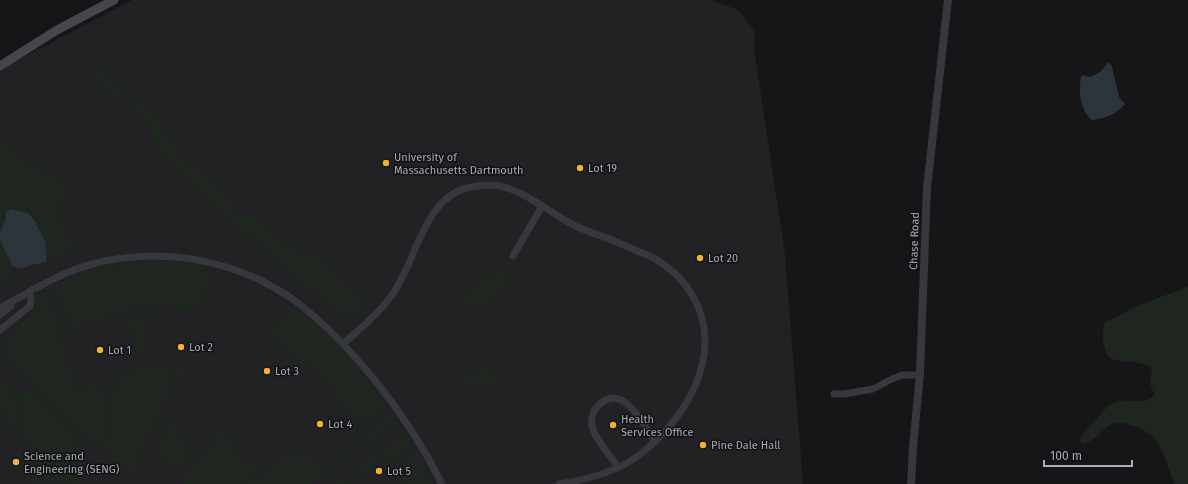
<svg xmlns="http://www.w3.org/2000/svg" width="1188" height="484" viewBox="0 0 1188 484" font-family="'Fira Sans',sans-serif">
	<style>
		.built { fill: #222225 }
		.green { fill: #1e261f }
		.water { fill: #2c353c }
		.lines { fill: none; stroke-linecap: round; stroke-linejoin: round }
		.minor { stroke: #37383d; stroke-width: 7 }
		.tertiary { stroke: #37383d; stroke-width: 8 }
		.secondary { stroke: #45474d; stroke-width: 9 }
		.poi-dot { fill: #f2b134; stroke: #111113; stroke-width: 1.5 }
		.labels { text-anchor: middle; stroke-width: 3; stroke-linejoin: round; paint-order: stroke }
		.poi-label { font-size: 11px; fill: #a8adb8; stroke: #111113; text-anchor: start }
		.street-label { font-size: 11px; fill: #a8adb8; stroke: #111113 }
	</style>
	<rect width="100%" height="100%" fill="#161618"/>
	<!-- built -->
	<polygon class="built" points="132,0 712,0 738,10 755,32 754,49 785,255 803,484 0,484 0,72 10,64"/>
	<!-- green -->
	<g class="green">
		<path d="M 95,57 L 111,80 L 137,101 L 151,110 L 160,119 L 170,139 L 179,152 L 194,166 L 224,188 L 236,213 L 242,216 L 255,217 L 264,222 L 274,230 L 281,239 L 292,249 L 321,256 L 327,262 L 334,273 L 346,284 L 350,288 L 367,297 C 369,304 364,312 360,318 L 348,319 L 337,311 L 317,293 L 301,284 L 280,267 L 258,245 L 235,226 L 215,204 L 197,190 L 181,176 L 157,148 L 145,119 L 130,106 L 109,96 L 97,83 L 87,65 L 87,61 Z"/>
		<polygon points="454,96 458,97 454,100 489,157 494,156 495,159 494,162 483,162 480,159 484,156 452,102 446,104 448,99"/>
		<path d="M 0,139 C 13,148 24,160 37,168 C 46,175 59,176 67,184 C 68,192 65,195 62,202 C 53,219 66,231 78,242 L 79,245 L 77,248 L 57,257 L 47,255 L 45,241 L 34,220 L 28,213 L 6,212 L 5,221 L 0,231 Z"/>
		<path d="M 0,231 C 1,243 6,260 15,268 C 10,274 6,284 0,289 Z"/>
		<path d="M 151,261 L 175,262 L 205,266 L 207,270 C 207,279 208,299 205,307 C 204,310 203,310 201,311 L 141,308 L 128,311 L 75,330 L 69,328 L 56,291 L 54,285 L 55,284 C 86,269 117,264 151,261 Z"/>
		<polygon points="503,266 510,269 513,273 512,274 507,274 506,282 511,284 508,287 477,309 470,310 463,306 461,300 465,292 497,269"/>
		<path d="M 1188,287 L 1188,484 L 1174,484 C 1171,472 1162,448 1155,439 C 1149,432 1139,428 1131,425 C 1125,423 1118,421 1112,424 C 1102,429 1093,443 1082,444 L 1080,442 C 1081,433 1087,430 1092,424 C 1099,418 1103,409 1111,404 C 1124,396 1144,406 1154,396 C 1154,390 1150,387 1150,381 C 1150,377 1153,372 1151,369 C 1146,360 1120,363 1112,359 C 1103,354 1100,328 1106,322 L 1139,305 Z"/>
		<path d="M 42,290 L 48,292 L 64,334 L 59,336 L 78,388 L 94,383 L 107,392 L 102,448 L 97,448 L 95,446 L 94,447 L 1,354 C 9,336 18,327 30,315 L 29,313 C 36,308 36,302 35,294 Z"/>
		<path d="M 292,305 C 326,327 361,369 386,401 L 385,406 L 362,424 L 359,424 L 356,422 L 322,379 L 309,368 L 270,338 L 269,333 L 289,307 Z"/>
		<polygon points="149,315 146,363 163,365 175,381 135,470 131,472 125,470 120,471 104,448 111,391 121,377 108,389 97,382 122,372 122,375 125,372 141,365 125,319"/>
		<polygon points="166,365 192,366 193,368 177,378 175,377"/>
		<path d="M 483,366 C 493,366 503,379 510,386 L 512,389 L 468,387 C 465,386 462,382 463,379 Z"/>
		<path d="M 7,375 C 19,387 16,418 15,434 L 0,409 L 0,384 Z"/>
		<polygon points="33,391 77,435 72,463 69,466 28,445 24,438 21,440 18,434 17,392"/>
		<path d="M 389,411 C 395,412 398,417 399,422 L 397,425 L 321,478 L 323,470 L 367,436 L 364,431 Z"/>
		<polygon points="170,415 177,425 192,457 178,466 152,457"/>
		<polygon points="225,424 229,431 229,441 233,443 239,456 252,463 254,463 260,471 242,484 182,484 182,478"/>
		<polygon points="404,434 409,435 411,438 409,444 410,445 413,440 412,447 390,462 388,464 384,459 348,484 332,484"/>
		<path d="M 30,448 L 43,455 L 38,475 L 40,482 L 44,484 L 33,484 L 30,479 L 37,474 C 37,462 34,459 28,449 Z"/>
		<polygon points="290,452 312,457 322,471 320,477 311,484 245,484"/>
		<polygon points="417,452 418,453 435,484 402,484 394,472 395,467"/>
		<path d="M 47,457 L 72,470 L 81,484 C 70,484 46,484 40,477 L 41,472 L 44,470 L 42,466 L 44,458 Z"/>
	</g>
	<!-- water -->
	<g class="water">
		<path d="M 1108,63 L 1110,63 L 1112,67 L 1119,97 L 1125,104 C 1116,114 1105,119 1091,120 C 1080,107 1078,94 1081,77 L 1082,75 L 1090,77 L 1100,72 Z"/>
		<polygon points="11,209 28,213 34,220 45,241 47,255 46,262 36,264 18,269 12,265 3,247 0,237 0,231 5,221 6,212"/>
	</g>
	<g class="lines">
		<!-- minor -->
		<g class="minor">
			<polyline points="513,256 542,206"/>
			<path d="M 0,308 C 30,292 59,273 92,264 C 160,246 233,259 291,298 C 322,320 349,349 373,378 C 400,411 423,446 442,484"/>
			<polyline points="0,315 11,306"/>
			<polyline points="0,330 30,306 31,300 29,292"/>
			<path d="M 343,344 C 360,329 379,313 392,295 C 417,261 423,196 471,187 C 481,185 491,184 501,186 C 528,193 549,212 573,225 C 584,230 595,234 607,238 C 622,244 637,251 652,257 C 668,266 681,277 691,293 C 728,352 685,423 635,458 C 613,473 585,480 559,484"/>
			<polyline points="834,394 844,394 873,389 892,379 902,375 920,375"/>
			<path d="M 618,467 C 611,457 596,440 593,429 C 590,421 592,412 598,406 C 622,380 644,425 655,442"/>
		</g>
		<!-- tertiary -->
		<polyline class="tertiary" points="911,484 913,448 920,373 927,188 948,0"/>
		<!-- secondary -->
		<polyline class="secondary" points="0,66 57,30 114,0"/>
	</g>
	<!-- markers -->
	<g class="poi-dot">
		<circle cx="386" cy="163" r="4"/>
		<circle cx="580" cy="168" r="4"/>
		<circle cx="700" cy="258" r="4"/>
		<circle cx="181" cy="347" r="4"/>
		<circle cx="100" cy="350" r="4"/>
		<circle cx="267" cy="371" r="4"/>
		<circle cx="320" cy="424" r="4"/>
		<circle cx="613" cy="425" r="4"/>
		<circle cx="703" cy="445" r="4"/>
		<circle cx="16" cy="462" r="4"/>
		<circle cx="379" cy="471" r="4"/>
	</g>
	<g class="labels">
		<!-- poi labels -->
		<g class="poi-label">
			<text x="394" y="161">University of<tspan x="394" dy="13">Massachusetts Dartmouth</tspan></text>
			<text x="588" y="172">Lot 19</text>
			<text x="708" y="262">Lot 20</text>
			<text x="189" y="351">Lot 2</text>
			<text x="108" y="354">Lot 1</text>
			<text x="275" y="375">Lot 3</text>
			<text x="621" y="423">Health<tspan x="621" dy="13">Services Office</tspan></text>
			<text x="328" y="428">Lot 4</text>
			<text x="711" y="449">Pine Dale Hall</text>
			<text x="24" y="460">Science and<tspan x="24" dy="13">Engineering (SENG)</tspan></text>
			<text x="387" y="475">Lot 5</text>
		</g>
		<!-- street labels -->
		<g class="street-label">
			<text transform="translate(914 241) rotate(-88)" y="4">Chase Road</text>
		</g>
	</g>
	<!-- scale -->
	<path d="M1044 460v6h88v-6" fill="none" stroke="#a8adb8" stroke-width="2"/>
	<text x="1050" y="460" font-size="12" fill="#a8adb8" stroke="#111113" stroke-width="3" paint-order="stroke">100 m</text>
</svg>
